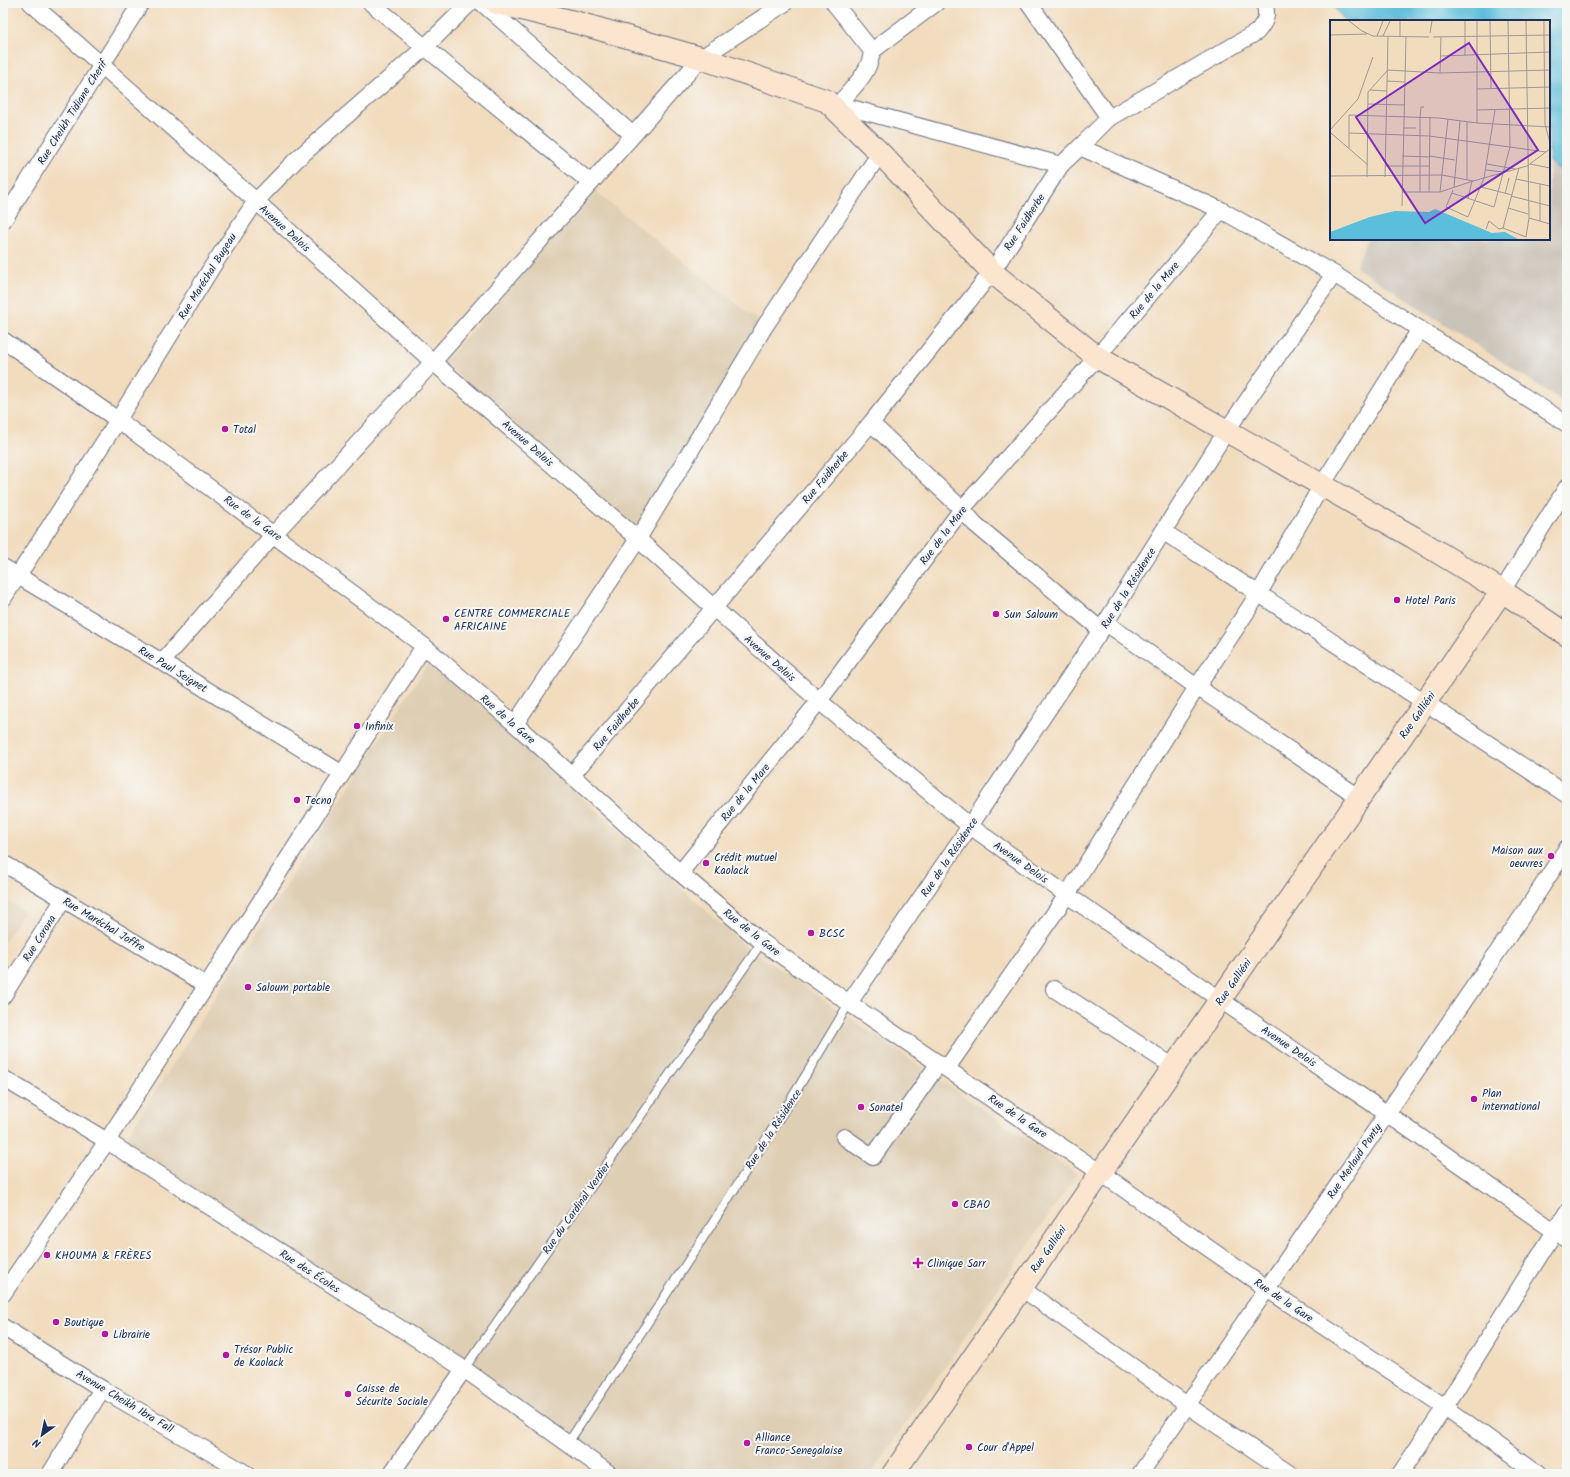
<svg xmlns="http://www.w3.org/2000/svg" width="1570" height="1477" viewBox="0 0 1570 1477" font-family="Kalam,sans-serif">
	<style>
		.built { fill: #deceb4 }
		.industrial { fill: #cac3b8 }
		.water { fill: #5bbeda; stroke: #3b769c }
		.lines { fill: none; stroke-linecap: round; stroke-linejoin: round }
		.lane-casing { stroke: #666c80; stroke-width: 10 }
		.street-casing { stroke: #666c80; stroke-width: 18 }
		.secondary-casing { stroke: #666c80; stroke-width: 24 }
		.lane { stroke: #fff; stroke-width: 8 }
		.street { stroke: #fff; stroke-width: 16 }
		.secondary { stroke: #fce5cf; stroke-width: 22 }
		.poi-dot { fill: #b5179e; stroke: #f6f6f2; stroke-width: 1.5 }
		.labels { text-anchor: middle; stroke-width: 4; stroke-linejoin: round; paint-order: stroke }
		.street-label { font-size: 11px; fill: #1b2f5e; stroke: #f6f6f2 }
		.poi-label { font-size: 11px; fill: #1b2f5e; stroke: #f6f6f2; text-anchor: start }
		.inset-road { fill: none; stroke: #9c9798; stroke-width: 1 }
		.view { fill: #7b2cbf; fill-opacity: 0.15; stroke: #7b2cbf; stroke-width: 2 }
		.inset-edge { fill: none; stroke: #1b2f5e; stroke-width: 2 }
	</style>
	<rect width="100%" height="100%" fill="#f6f6f2"/>
	<filter id="ink" filterUnits="userSpaceOnUse"><feTurbulence type="fractalNoise" baseFrequency=".025" numOctaves="2"/><feDisplacementMap in="SourceGraphic" scale="8" xChannelSelector="R" yChannelSelector="G"/><feConvolveMatrix kernelMatrix="1 2 1 2 8 2 1 2 1" color-interpolation-filters="sRGB"/></filter>
	<filter id="wash" filterUnits="userSpaceOnUse"><feTurbulence type="fractalNoise" baseFrequency=".012" numOctaves="4" result="noise"/><feDisplacementMap in="SourceGraphic" scale="16" xChannelSelector="R" yChannelSelector="G"/><feGaussianBlur stdDeviation="0.9" result="paint"/><feColorMatrix in="noise" values="0 0 0 0 0 0 0 0 0 0 0 0 0 0 0 0 0 1.4 0 .05"/><feComposite in="paint" operator="in"/></filter>
	<g filter="url(#wash)">
		<rect width="100%" height="100%" fill="#f2dcbe"/>
		<!-- built -->
		<g class="built">
			<polygon points="594,191 761,323 638,531 444,363"/>
			<polygon points="430,660 744,945 1077,1174 871,1474 622,1474 454,1356 122,1144"/>
			<polygon points="3,898 24,911 3,944"/>
		</g>
		<!-- industrial -->
		<polygon class="industrial" points="1549,162 1567,175 1567,404 1356,267 1367,239 1549,239"/>
		<!-- water -->
		<polygon class="water" points="1331,3 1567,3 1567,175 1549,162 1549,21 1345,21"/>
	</g>
	<g filter="url(#ink)">
		<g class="lines">
			<!-- lane casing -->
			<g class="lane-casing">
				<g id="lane">
					<polyline points="464,1369 762,942"/>
					<path d="M 568,1443 C 664,1298 761,1153 849,1003"/>
				</g>
			</g>
			<!-- street casing -->
			<g class="street-casing">
				<g id="street">
					<polyline points="31,3 256,201 433,362 638,539 714,608 819,701 970,826 1067,895 1386,1113 1567,1240"/>
					<polyline points="371,3 591,183"/>
					<polyline points="482,3 633,135"/>
					<path d="M 834,3 L 872,51 C 870,73 853,87 839,104"/>
					<polyline points="1029,3 1109,118"/>
					<polyline points="872,51 936,3"/>
					<polyline points="829,102 1061,165 1080,147 1221,210 1334,274 1567,424"/>
					<path d="M 1080,147 L 1109,118 L 1257,32 C 1265,22 1269,16 1264,3"/>
					<polyline points="3,221 141,3"/>
					<polyline points="3,340 118,420 424,646 515,724 680,873 762,942 849,1003 1101,1173 1267,1289 1445,1407 1538,1474"/>
					<polyline points="871,423 962,509 975,524 1101,630"/>
					<polyline points="1164,532 1567,795"/>
					<polyline points="3,567 162,662 341,773"/>
					<polyline points="1502,591 1567,487"/>
					<polyline points="3,599 118,420 212,267 256,201 296,160 424,48 470,3"/>
					<polyline points="1106,623 1197,687 1360,798"/>
					<polyline points="162,662 274,534 433,362 701,58 785,3"/>
					<polyline points="515,724 638,539 765,326 880,153"/>
					<polyline points="572,775 871,423 992,272 1061,165"/>
					<polyline points="3,863 206,985"/>
					<polyline points="680,873 819,701 962,509 1097,357 1221,210"/>
					<polyline points="1054,989 1174,1067"/>
					<polyline points="3,996 63,900"/>
					<polyline points="849,1003 970,826 1101,630 1227,430 1334,274"/>
					<polyline points="947,1068 1067,895 1197,687 1259,593 1322,485 1420,329"/>
					<polyline points="3,1078 107,1141 464,1369 610,1474"/>
					<polyline points="844,1137 873,1157 939,1063"/>
					<polyline points="1021,1288 1187,1405 1290,1474"/>
					<polyline points="3,1294 107,1141 424,646"/>
					<polyline points="3,1327 102,1389 247,1474"/>
					<polyline points="50,1474 102,1389"/>
					<polyline points="391,1474 464,1369"/>
					<polyline points="1140,1474 1527,909 1567,848"/>
					<polyline points="1400,1474 1445,1407 1567,1212"/>
				</g>
			</g>
			<!-- secondary casing -->
			<g class="secondary-casing">
				<g id="secondary">
					<polyline points="497,3 578,23 701,58 827,101 880,153 992,272 1097,357 1413,537 1502,591 1567,635"/>
					<polyline points="893,1474 1502,591"/>
				</g>
			</g>
			<!-- lane -->
			<use href="#lane" class="lane"/>
			<!-- street -->
			<use href="#street" class="street"/>
			<!-- secondary -->
			<use href="#secondary" class="secondary"/>
		</g>
	</g>
	<!-- markers -->
	<g class="poi-dot">
		<circle cx="225" cy="429" r="4"/>
		<circle cx="1397" cy="600" r="4"/>
		<circle cx="996" cy="614" r="4"/>
		<circle cx="446" cy="619" r="4"/>
		<circle cx="357" cy="726" r="4"/>
		<circle cx="297" cy="800" r="4"/>
		<circle cx="1551" cy="856" r="4"/>
		<circle cx="706" cy="863" r="4"/>
		<circle cx="811" cy="933" r="4"/>
		<circle cx="248" cy="987" r="4"/>
		<circle cx="1474" cy="1099" r="4"/>
		<circle cx="861" cy="1107" r="4"/>
		<circle cx="955" cy="1204" r="4"/>
		<circle cx="47" cy="1255" r="4"/>
		<path d="M916 1257h4v4h4v4h-4v4h-4v-4h-4v-4h4z"/>
		<circle cx="56" cy="1322" r="4"/>
		<circle cx="105" cy="1334" r="4"/>
		<circle cx="226" cy="1355" r="4"/>
		<circle cx="348" cy="1394" r="4"/>
		<circle cx="747" cy="1443" r="4"/>
		<circle cx="969" cy="1447" r="4"/>
	</g>
	<g class="labels">
		<!-- street labels -->
		<g class="street-label">
			<text transform="translate(72 112) rotate(-58)" y="4">Rue Cheikh Tidiane Cherif</text>
			<text transform="translate(1024 222) rotate(-57)" y="4">Rue Faidherbe</text>
			<text transform="translate(285 228) rotate(42)" y="4">Avenue Delois</text>
			<text transform="translate(207 276) rotate(-58)" y="4">Rue Maréchal Bugeau</text>
			<text transform="translate(1154 290) rotate(-50)" y="4">Rue de la Mare</text>
			<text transform="translate(528 443) rotate(41)" y="4">Avenue Delois</text>
			<text transform="translate(825 477) rotate(-50)" y="4">Rue Faidherbe</text>
			<text transform="translate(253 518) rotate(36)" y="4">Rue de la Gare</text>
			<text transform="translate(943 535) rotate(-53)" y="4">Rue de la Mare</text>
			<text transform="translate(1128 588) rotate(-58)" y="4">Rue de la Résidence</text>
			<text transform="translate(770 658) rotate(41)" y="4">Avenue Delois</text>
			<text transform="translate(173 669) rotate(31)" y="4">Rue Paul Seignet</text>
			<text transform="translate(1417 715) rotate(-55)" y="4">Rue Galliéni</text>
			<text transform="translate(508 719) rotate(41)" y="4">Rue de la Gare</text>
			<text transform="translate(616 724) rotate(-50)" y="4">Rue Faidherbe</text>
			<text transform="translate(745 792) rotate(-51)" y="4">Rue de la Mare</text>
			<text transform="translate(949 857) rotate(-56)" y="4">Rue de la Résidence</text>
			<text transform="translate(1021 862) rotate(35)" y="4">Avenue Delois</text>
			<text transform="translate(104 924) rotate(31)" y="4">Rue Maréchal Joffre</text>
			<text transform="translate(752 932) rotate(38)" y="4">Rue de la Gare</text>
			<text transform="translate(39 938) rotate(-58)" y="4">Rue Corona</text>
			<text transform="translate(1233 982) rotate(-55)" y="4">Rue Galliéni</text>
			<text transform="translate(1289 1046) rotate(34)" y="4">Avenue Delois</text>
			<text transform="translate(1018 1116) rotate(34)" y="4">Rue de la Gare</text>
			<text transform="translate(773 1129) rotate(-57)" y="4">Rue de la Résidence</text>
			<text transform="translate(1354 1161) rotate(-56)" y="4">Rue Merlaud Ponty</text>
			<text transform="translate(576 1208) rotate(-55)" y="4">Rue du Cardinal Verdier</text>
			<text transform="translate(1048 1249) rotate(-55)" y="4">Rue Galliéni</text>
			<text transform="translate(310 1271) rotate(33)" y="4">Rue des Écoles</text>
			<text transform="translate(1284 1300) rotate(34)" y="4">Rue de la Gare</text>
			<text transform="translate(125 1401) rotate(31)" y="4">Avenue Cheikh Ibra Fall</text>
		</g>
		<!-- poi labels -->
		<g class="poi-label">
			<text x="233" y="433">Total</text>
			<text x="1405" y="604">Hotel Paris</text>
			<text x="454" y="617">CENTRE COMMERCIALE<tspan x="454" dy="13">AFRICAINE</tspan></text>
			<text x="1004" y="618">Sun Saloum</text>
			<text x="365" y="730">Infinix</text>
			<text x="305" y="804">Tecno</text>
			<text x="1543" y="854" text-anchor="end">Maison aux<tspan x="1543" dy="13">oeuvres</tspan></text>
			<text x="714" y="861">Crédit mutuel<tspan x="714" dy="13">Kaolack</tspan></text>
			<text x="819" y="937">BCSC</text>
			<text x="256" y="991">Saloum portable</text>
			<text x="1482" y="1097">Plan<tspan x="1482" dy="13">international</tspan></text>
			<text x="869" y="1111">Sonatel</text>
			<text x="963" y="1208">CBAO</text>
			<text x="55" y="1259">KHOUMA &amp; FRÈRES</text>
			<text x="927" y="1267">Clinique Sarr</text>
			<text x="64" y="1326">Boutique</text>
			<text x="113" y="1338">Librairie</text>
			<text x="234" y="1353">Trésor Public<tspan x="234" dy="13">de Kaolack</tspan></text>
			<text x="356" y="1392">Caisse de<tspan x="356" dy="13">Sécurite Sociale</tspan></text>
			<text x="755" y="1441">Alliance<tspan x="755" dy="13">Franco-Senegalaise</tspan></text>
			<text x="977" y="1451">Cour d'Appel</text>
		</g>
	</g>
	<!-- overview -->
	<g transform="translate(1330 20)">
		<rect width="220" height="220" fill="#f2dcbe"/>
		<path d="M 105,189 L 162,213 L 175,212 L 188,219 L 0,219 L 0,212 L 40,197 L 65,191 L 99,192 Z" fill="#5bbeda"/>
		<path class="inset-road" d="M 19,1 L 32,11 L 43,16 L 99,17M 135,1 L 135,35M 160,1 L 161,68M 214,1 L 214,15M 100,13 L 102,1M 0,15 L 37,14M 214,15 L 215,104 L 220,123M 47,16 L 53,1M 53,16 L 60,1M 70,16 L 70,1M 103,17 L 220,15M 111,36 L 220,32M 57,50 L 110,53 L 220,50M 110,53 L 111,17M 57,61 L 74,62M 147,69 L 220,67M 40,70 L 57,71M 38,84 L 74,85M 147,90 L 220,88M 90,97 L 90,172M 90,97 L 91,87 L 94,87M 137,102 L 137,160M 147,103 L 147,1M 73,108 L 86,108M 0,110 L 28,79 L 43,37M 1,113 L 38,145M 19,113 L 99,116 L 216,132M 19,128 L 19,95 L 109,98 L 147,103 L 220,107M 72,136 L 99,137M 99,136 L 125,140M 157,144 L 185,149M 200,144 L 220,148M 55,146 L 99,146M 189,148 L 173,208 L 196,217 L 199,198 L 196,1M 156,150 L 173,152M 0,156 L 112,155 L 143,161 L 197,146 L 220,129M 37,157 L 38,72 L 57,51M 55,157 L 58,17M 186,159 L 220,166M 210,164 L 210,201M 124,167 L 130,101M 151,167 L 182,175M 123,170 L 116,187 L 138,197 L 154,158 L 165,90M 72,172 L 110,172 L 143,161M 99,172 L 100,97M 110,172 L 118,99M 122,173 L 164,187 L 180,127 L 178,1M 175,174 L 179,158M 181,176 L 220,186M 138,179 L 142,161M 72,186 L 76,17M 178,188 L 198,194M 199,198 L 220,204M 156,209 L 159,201 L 169,209 L 173,208"/>
		<path class="view" d="M 139,23 L 208,130 L 95,203 L 26,97 Z"/>
		<rect width="220" height="220" class="inset-edge"/>
	</g>
	<!-- margin -->
	<rect width="1570" height="1477" fill="none" stroke="#f6f6f2" stroke-width="16"/>
	<!-- north arrow -->
	<g transform="translate(42 1435) rotate(213)" stroke="#f6f6f2" stroke-width="3" paint-order="stroke">
	<path d="M0-3L7 15L0 10L-7 15Z" fill="#1b2f5e"/>
	<text y="-6" font-size="11" font-weight="bold" text-anchor="middle" fill="#1b2f5e">N</text>
	</g>
</svg>
